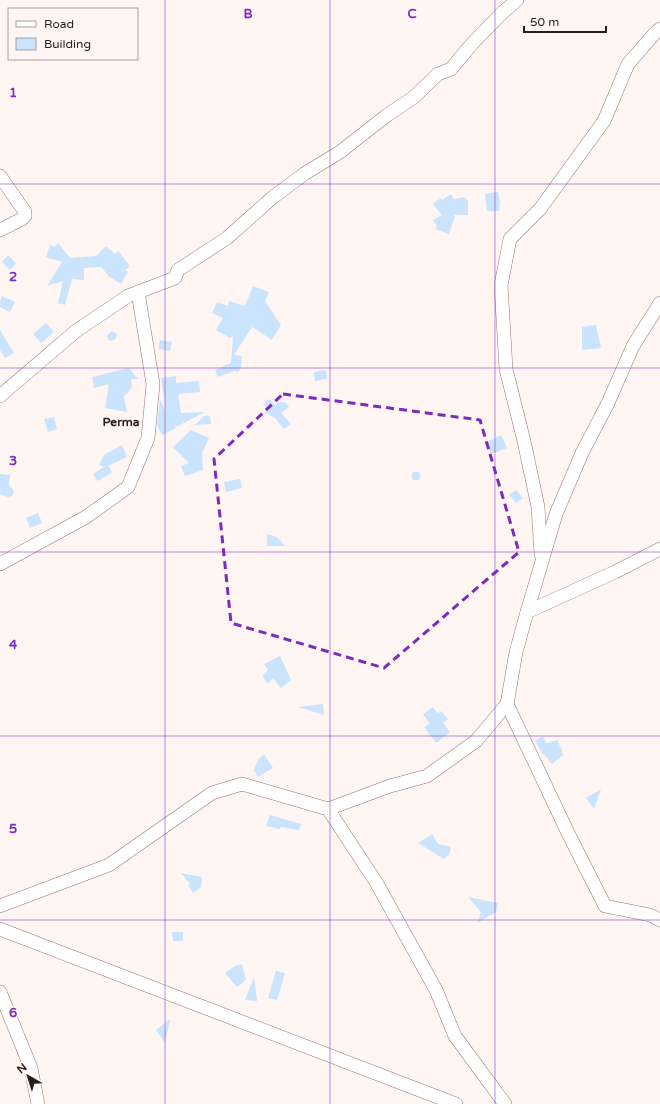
<svg xmlns="http://www.w3.org/2000/svg" width="660" height="1104" viewBox="0 0 660 1104" font-family="'Varela Round',sans-serif">
	<style>
		.building { fill: #c9e4fc }
		.lines { fill: none; stroke-linecap: round; stroke-linejoin: round }
		.minor-casing { stroke: #8f7975; stroke-width: 14 }
		.minor { stroke: #fff; stroke-width: 13 }
		.marked { fill: none; stroke: #7b2cbf; stroke-width: 3; stroke-dasharray: 8 5; stroke-linejoin: round }
		.grid { fill: none; stroke: #7b2cbf; stroke-width: 1; stroke-opacity: 0.55 }
		.labels { text-anchor: middle; stroke-width: 3; stroke-linejoin: round; paint-order: stroke }
		.quarter-label { font-size: 12px; font-weight: bold; fill: #261d1c; stroke: #fff5f3 }
		.grid-label { font-size: 13px; text-anchor: middle; font-weight: bold; fill: #7b2cbf; stroke: #fff5f3; stroke-width: 3; stroke-linejoin: round; paint-order: stroke }
	</style>
	<rect width="100%" height="100%" fill="#fff5f3"/>
	<!-- building -->
	<g class="building">
		<polygon points="498,192 500,202 499,211 487,211 485,194"/>
		<polygon points="451,194 454,199 464,197 468,201 468,215 454,215 455,216 449,234 436,229 437,226 433,220 442,215 433,204 441,198 442,200"/>
		<polygon points="58,243 70,258 96,256 106,246 115,254 118,251 130,266 125,270 128,272 121,284 108,276 108,275 101,267 84,268 84,280 72,279 65,305 58,303 63,281 47,286 62,262 46,257 50,245 55,247"/>
		<polygon points="8,255 16,263 10,270 2,262"/>
		<polygon points="253,286 269,292 265,301 281,325 272,340 252,327 234,355 242,356 241,368 238,372 234,371 218,377 215,370 231,363 233,336 230,338 216,330 223,318 212,313 217,302 228,306 229,301 245,306"/>
		<polygon points="2,296 15,302 10,312 0,307 0,302"/>
		<polygon points="46,323 54,332 41,343 33,334"/>
		<polygon points="596,325 601,348 582,350 582,327"/>
		<polygon points="0,330 14,353 5,358 0,350"/>
		<polygon points="112,331 117,334 116,338 114,340 109,341 107,336 110,332"/>
		<polygon points="160,340 172,342 170,351 158,349"/>
		<polygon points="129,368 138,379 131,379 132,386 128,393 124,396 127,412 105,408 109,384 94,388 92,377"/>
		<polygon points="326,370 327,379 315,381 314,372"/>
		<polygon points="176,376 176,383 199,381 200,392 178,394 181,413 205,412 178,426 175,426 176,428 162,435 157,425 160,400 166,411 161,378"/>
		<polygon points="269,399 275,405 279,402 285,402 289,407 281,413 291,424 284,429 275,418 265,413 269,410 263,404"/>
		<polygon points="204,416 210,416 211,424 195,425"/>
		<polygon points="54,417 57,429 48,432 44,419"/>
		<polygon points="191,430 209,438 202,453 203,470 185,476 181,466 189,463 173,447"/>
		<polygon points="501,435 507,448 491,454 485,443"/>
		<polygon points="122,445 127,457 108,466 112,472 98,481 93,474 104,467 99,465 105,454"/>
		<circle cx="416" cy="476" r="4.5"/>
		<polygon points="0,474 10,475 9,485 13,490 14,492 12,496 8,497 0,494"/>
		<polygon points="240,479 242,488 226,492 224,482"/>
		<polygon points="516,490 523,498 516,503 509,495"/>
		<polygon points="38,513 42,523 30,528 26,518"/>
		<polygon points="267,534 277,537 285,546 267,546"/>
		<polygon points="280,656 291,680 281,688 273,678 268,684 262,676 268,670 264,664"/>
		<polygon points="323,704 324,715 298,707"/>
		<polygon points="433,707 438,714 441,711 448,719 443,723 450,732 436,743 424,727 430,724 423,714"/>
		<polygon points="543,736 546,743 558,740 560,747 561,747 563,755 552,764 544,754 543,755 535,741"/>
		<polygon points="264,754 273,768 258,777 254,770 258,760"/>
		<polygon points="601,789 594,809 586,798"/>
		<polygon points="270,815 301,824 299,830 281,827 280,829 266,826"/>
		<polygon points="432,834 438,844 451,847 449,855 444,859 418,843"/>
		<polygon points="181,873 202,877 201,887 193,893 188,886 190,884"/>
		<polygon points="468,897 498,903 496,912 477,923 481,912"/>
		<polygon points="172,932 183,932 183,941 173,941"/>
		<polygon points="242,964 246,980 237,987 225,973 235,966"/>
		<polygon points="276,971 285,973 277,1000 268,998"/>
		<polygon points="254,977 257,1001 245,1000"/>
		<polygon points="170,1019 165,1043 156,1030"/>
	</g>
	<g class="lines">
		<!-- minor casing -->
		<g class="minor-casing">
			<g id="minor">
				<polyline points="0,176 25,212 25,216 22,219 0,230"/>
				<polyline points="0,396 76,331 128,296 175,278 178,270 227,238 272,198 304,174 340,152 386,116 414,97 438,74 451,69 470,46 502,13 517,0"/>
				<polyline points="541,554 538,507 524,441 506,369 501,285 510,239 540,209 604,121 628,64 655,33 660,29"/>
				<polyline points="0,564 86,517 128,487 148,438 153,384 138,292"/>
				<polyline points="527,612 615,572 660,549"/>
				<polyline points="507,704 568,833 605,906 650,915 660,920"/>
				<polyline points="328,809 390,786 427,776 476,741 507,704 516,652 527,612 556,514 582,453 608,403 633,346 660,303"/>
				<polyline points="0,906 109,865 212,793 242,784 328,809 376,882 436,990 455,1036 505,1104"/>
				<polyline points="0,929 456,1104"/>
				<polyline points="0,992 31,1068 38,1104"/>
			</g>
		</g>
		<!-- minor -->
		<use href="#minor" class="minor"/>
	</g>
	<!-- marked area -->
	<path class="marked" d="M 283,394 L 480,420 L 519,552 L 384,668 L 231,623 L 214,459 Z"/>
	<!-- grid -->
	<path class="grid" d="M 165,0 L 165,1104M 330,0 L 330,1104M 495,0 L 495,1104M 0,184 L 660,184M 0,368 L 660,368M 0,552 L 660,552M 0,736 L 660,736M 0,920 L 660,920"/>
	<g class="labels">
		<!-- quarter labels -->
		<g class="quarter-label">
			<text x="121" y="426">Perma</text>
		</g>
	</g>
	<g class="grid-label">
		<text x="248" y="18">B</text>
		<text x="412" y="18">C</text>
		<text x="13" y="97">1</text>
		<text x="13" y="281">2</text>
		<text x="13" y="465">3</text>
		<text x="13" y="649">4</text>
		<text x="13" y="833">5</text>
		<text x="13" y="1017">6</text>
	</g>
	<!-- legend -->
	<rect x="8" y="8" width="130" height="52" fill="#fff5f3" stroke="#a89f9d"/>
	<rect x="16" y="21" width="20" height="6" fill="#ffffff" stroke="#a89f9d"/>
	<text x="44" y="28" font-size="12" fill="#261d1c">Road</text>
	<rect x="16" y="38" width="20" height="12" fill="#c9e4fc" stroke="#a89f9d"/>
	<text x="44" y="48" font-size="12" fill="#261d1c">Building</text>
	<!-- north arrow -->
	<g transform="translate(28 1076) rotate(321)" stroke="#fff5f3" stroke-width="3" paint-order="stroke">
	<path d="M0-3L7 15L0 10L-7 15Z" fill="#261d1c"/>
	<text y="-6" font-size="11" font-weight="bold" text-anchor="middle" fill="#261d1c">N</text>
	</g>
	<!-- scale -->
	<path d="M524 26v6h82v-6" fill="none" stroke="#261d1c" stroke-width="2"/>
	<text x="530" y="26" font-size="12" fill="#261d1c" stroke="#fff5f3" stroke-width="3" paint-order="stroke">50 m</text>
</svg>
